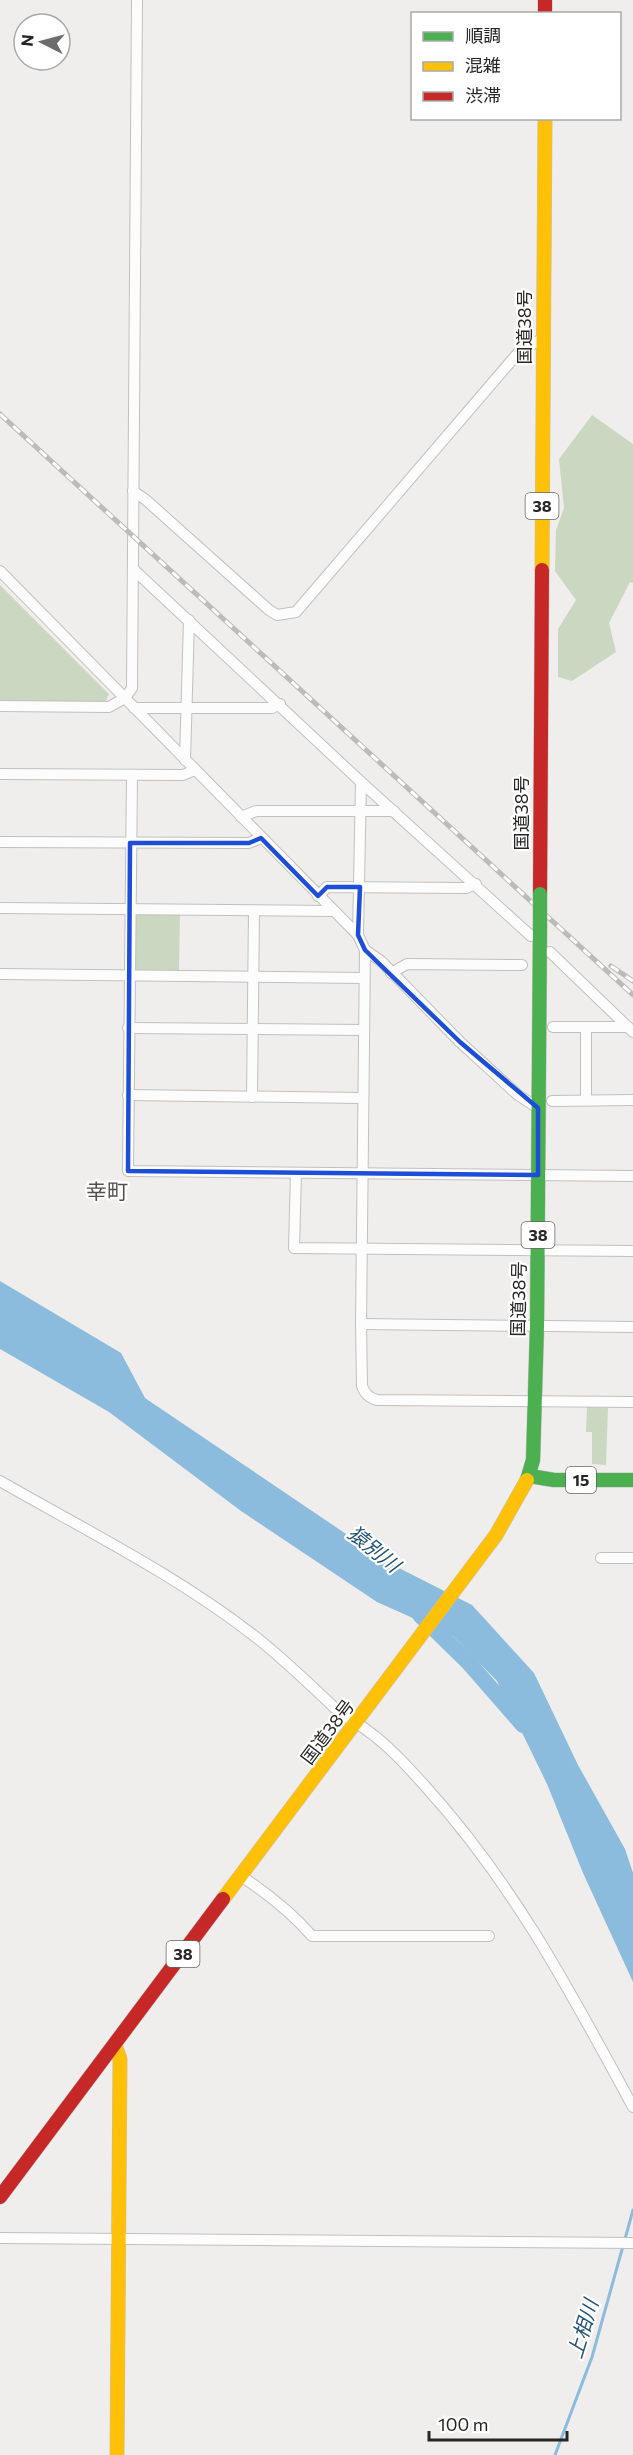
<svg xmlns="http://www.w3.org/2000/svg" width="633" height="2455" viewBox="0 0 633 2455" font-family="Commissioner,'Noto Sans JP',sans-serif">
	<style>
		.green { fill: #cad7c1 }
		.water { fill: #8bbbdd }
		.lines { fill: none; stroke-linecap: round; stroke-linejoin: round }
		.stream { stroke: #8bbbdd; stroke-width: 3 }
		.river { stroke: #8bbbdd; stroke-width: 16 }
		.street-casing { stroke: #c2c0bf; stroke-width: 12 }
		.fast-casing { stroke: #c2c0bf; stroke-width: 15 }
		.slow-casing { stroke: #c2c0bf; stroke-width: 15 }
		.jam-casing { stroke: #c2c0bf; stroke-width: 15 }
		.street { stroke: #fdfcfc; stroke-width: 10 }
		.fast { stroke: #4caf50; stroke-width: 14 }
		.slow { stroke: #ffc107; stroke-width: 14 }
		.jam { stroke: #c62828; stroke-width: 14 }
		.rail-casing { stroke: #bbbbba; stroke-width: 5 }
		.rail { stroke: #fff; stroke-width: 3; stroke-dasharray: 9; stroke-linecap: butt }
		.fast-bridge-casing { stroke: #cac9c8; stroke-width: 15; stroke-linecap: butt }
		.fast-bridge { stroke: #4caf50; stroke-width: 14 }
		.marked { fill: none; stroke: #1d4ed8; stroke-width: 4.5; stroke-linejoin: round }
		.labels { text-anchor: middle; stroke-width: 4.5; stroke-linejoin: round; paint-order: stroke }
		.shield { fill: #fff; stroke: #686766; stroke-width: 1.5 }
		.shield-label { font-size: 16px; font-weight: bold; fill: #272625 }
		.street-label { font-size: 18px; fill: #272625; stroke: #fff }
		.water-label { font-size: 20px; font-style: italic; fill: #235578; stroke: #fff }
		.quarter-label { font-size: 21px; fill: #524f4c; stroke: #fff }
	</style>
	<rect width="100%" height="100%" fill="#f0eeec"/>
	<!-- green -->
	<g class="green">
		<polygon points="592,415 633,444 633,583 630,582 609,623 616,652 572,681 558,677 558,629 576,600 555,571 556,530 564,508 559,459"/>
		<polygon points="0,585 109,694 105,703 0,701"/>
		<polygon points="133,913 180,913 179,970 133,970"/>
		<polygon points="587,1407 608,1408 606,1465 592,1464 592,1432 586,1432"/>
	</g>
	<!-- water -->
	<polygon class="water" points="0,1281 121,1353 145,1398 389,1563 472,1605 534,1673 578,1765 625,1849 633,1873 633,1982 583,1873 547,1784 497,1681 453,1636 377,1602 241,1511 109,1412 0,1349"/>
	<g class="lines">
		<!-- stream -->
		<g class="stream">
			<polyline points="625,2239 633,2210"/>
			<polyline points="555,2455 592,2357 623,2246"/>
		</g>
		<!-- river -->
		<polyline class="river" points="420,1615 468,1662 523,1725"/>
		<!-- street casing -->
		<g class="street-casing">
			<g id="street">
				<polyline points="133,491 146,500 269,610 277,615 296,612 518,353 543,338"/>
				<polyline points="133,569 361,782 531,936"/>
				<polyline points="0,571 358,935 365,950 381,961 460,1042 518,1095 538,1108"/>
				<polyline points="0,706 109,707 125,698 132,688 137,0"/>
				<polyline points="134,708 272,708 280,704"/>
				<polyline points="185,760 189,620"/>
				<polyline points="0,774 183,775 195,770"/>
				<polyline points="132,776 128,1171 633,1176"/>
				<polyline points="241,817 256,811 394,811"/>
				<polyline points="0,842 249,843 261,838"/>
				<polyline points="318,896 327,887 466,888 476,884"/>
				<polyline points="0,908 333,911"/>
				<polyline points="358,935 361,782"/>
				<path d="M 365,950 L 361,1324 L 362,1386 C 365,1394 368,1397 377,1400 L 633,1402"/>
				<polyline points="550,952 633,1032"/>
				<polyline points="391,973 407,964 522,965"/>
				<polyline points="0,974 364,978"/>
				<polyline points="553,1027 628,1027"/>
				<polyline points="586,1027 586,1100"/>
				<polyline points="128,1028 364,1030"/>
				<polyline points="128,1095 362,1098"/>
				<polyline points="252,1097 254,911"/>
				<polyline points="552,1101 633,1100"/>
				<polyline points="296,1173 294,1248 633,1251"/>
				<polyline points="361,1324 633,1327"/>
				<path d="M 0,1481 C 87,1531 178,1576 257,1638 C 287,1662 315,1689 342,1715 C 375,1731 401,1759 425,1786 C 514,1884 570,1991 633,2107"/>
				<polyline points="601,1558 633,1558"/>
				<path d="M 241,1876 C 268,1894 291,1912 312,1936 L 489,1936"/>
				<polyline points="0,2238 633,2243"/>
			</g>
		</g>
		<!-- fast casing -->
		<g class="fast-casing">
			<g id="fast">
				<polyline points="530,1476 554,1480 633,1480"/>
				<polyline points="527,1480 533,1460 537,1326 540,926"/>
			</g>
		</g>
		<!-- slow casing -->
		<g class="slow-casing">
			<g id="slow">
				<polyline points="542,570 545,118"/>
				<polyline points="223,1899 496,1535 527,1480"/>
				<polyline points="115,2045 120,2059 117,2455"/>
			</g>
		</g>
		<!-- jam casing -->
		<g class="jam-casing">
			<g id="jam">
				<polyline points="545,0 545,14"/>
				<polyline points="540,894 542,570"/>
				<polyline points="0,2197 223,1899"/>
			</g>
		</g>
		<!-- street -->
		<use href="#street" class="street"/>
		<!-- fast -->
		<use href="#fast" class="fast"/>
		<!-- slow -->
		<use href="#slow" class="slow"/>
		<!-- jam -->
		<use href="#jam" class="jam"/>
		<!-- rail casing -->
		<g class="rail-casing">
			<g id="rail">
				<polyline points="0,414 633,995"/>
				<polyline points="611,966 633,981"/>
			</g>
		</g>
		<!-- rail -->
		<use href="#rail" class="rail"/>
		<!-- fast-bridge casing -->
		<g class="fast-bridge-casing">
			<polyline id="fast-bridge" points="540,894 540,926"/>
		</g>
		<!-- fast-bridge -->
		<use href="#fast-bridge" class="fast-bridge"/>
	</g>
	<!-- marked area -->
	<path class="marked" d="M 261,838 L 318,896 L 327,887 L 360,887 L 358,935 L 365,950 L 460,1042 L 538,1108 L 538,1175 L 128,1171 L 130,843 L 249,843 Z"/>
	<g class="labels">
		<!-- shield labels -->
		<g class="shield">
			<rect x="525.5" y="493" width="33" height="26" rx="4.5"/>
			<rect x="521.5" y="1222" width="33" height="26" rx="4.5"/>
			<rect x="566" y="1467" width="30" height="26" rx="4.5"/>
			<rect x="166.5" y="1941" width="33" height="26" rx="4.5"/>
		</g>
		<g class="shield-label">
			<text x="542" y="512">38</text>
			<text x="538" y="1241">38</text>
			<text x="581" y="1486">15</text>
			<text x="183" y="1960">38</text>
		</g>
		<!-- street labels -->
		<g class="street-label">
			<text transform="translate(525 327) rotate(-90)" y="6">国道38号</text>
			<text transform="translate(522 813) rotate(-90)" y="6">国道38号</text>
			<text transform="translate(519 1299) rotate(-89)" y="6">国道38号</text>
			<text transform="translate(328 1732) rotate(-53)" y="6">国道38号</text>
		</g>
		<!-- water labels -->
		<g class="water-label">
			<text transform="translate(374 1549) rotate(39)" y="7">猿別川</text>
			<text transform="translate(583 2329) rotate(-73)" y="7">上相川</text>
		</g>
		<!-- quarter labels -->
		<g class="quarter-label">
			<text x="107" y="1199">幸町</text>
		</g>
	</g>
	<!-- legend -->
	<rect x="411" y="12" width="210" height="108" fill="#ffffff" stroke="#a9a8a8" stroke-width="1.5"/>
	<rect x="423" y="32" width="30" height="9" fill="#4caf50" stroke="#a9a8a8" stroke-width="1.5"/>
	<text x="465" y="42" font-size="18" fill="#272625">順調</text>
	<rect x="423" y="62" width="30" height="9" fill="#ffc107" stroke="#a9a8a8" stroke-width="1.5"/>
	<text x="465" y="72" font-size="18" fill="#272625">混雑</text>
	<rect x="423" y="92" width="30" height="9" fill="#c62828" stroke="#a9a8a8" stroke-width="1.5"/>
	<text x="465" y="102" font-size="18" fill="#272625">渋滞</text>
	<!-- north arrow -->
	<g transform="translate(42 42) rotate(276)"><circle r="28" fill="#ffffff" stroke="#a9a8a8" stroke-width="1.5"/>
	<path d="M0-4.5L10 22L0 15L-10 22Z" fill="#6d6c6b"/>
	<text y="-9" font-size="16" font-weight="bold" text-anchor="middle" fill="#272625">N</text>
	</g>
	<!-- scale -->
	<path d="M429 2431v9h138v-9" fill="none" stroke="#272625" stroke-width="3"/>
	<text x="438" y="2431" font-size="18" fill="#272625" stroke="#ffffff" stroke-width="4.5" paint-order="stroke">100 m</text>
</svg>
